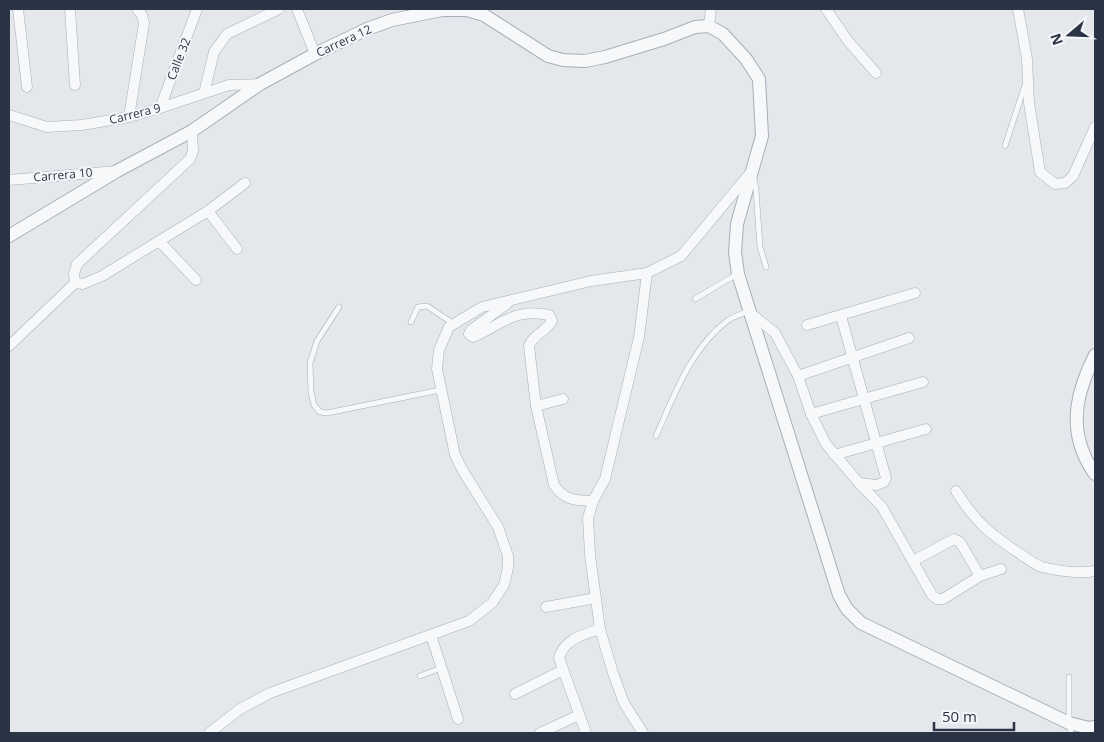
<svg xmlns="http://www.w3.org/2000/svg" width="1104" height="742" viewBox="0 0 1104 742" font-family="'Open Sans',sans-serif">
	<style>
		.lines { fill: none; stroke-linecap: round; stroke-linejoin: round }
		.service-casing { stroke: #a9aeb7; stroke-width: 6 }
		.minor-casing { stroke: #a9aeb7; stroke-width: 11 }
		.tertiary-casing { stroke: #a9aeb7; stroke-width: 14 }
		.service { stroke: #f7f8fa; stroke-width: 5 }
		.minor { stroke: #f7f8fa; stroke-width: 10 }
		.tertiary { stroke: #f7f8fa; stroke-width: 12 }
		.labels { text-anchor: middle; stroke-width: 4; stroke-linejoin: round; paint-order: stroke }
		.street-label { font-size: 12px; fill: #2b3445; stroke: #f4f6f9 }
	</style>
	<rect width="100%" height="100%" fill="#e4e7ec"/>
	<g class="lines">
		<!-- service casing -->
		<g class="service-casing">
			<g id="service">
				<polyline points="1005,146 1025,85"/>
				<polyline points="754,179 756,190 760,247 766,267"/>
				<polyline points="695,299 737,274"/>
				<polyline points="339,307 317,341 310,363 311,392 314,405 320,412 327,413 440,390"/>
				<polyline points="411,322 418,307 427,306 454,324"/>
				<path d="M 656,436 C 674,396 691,348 727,321 C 734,316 742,314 749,311"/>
				<polyline points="420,676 441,668"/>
				<polyline points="1069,677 1069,723 1071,733"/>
			</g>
		</g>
		<!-- minor casing -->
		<g class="minor-casing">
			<g id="minor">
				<polyline points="18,9 27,87"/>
				<polyline points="70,9 75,85"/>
				<polyline points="297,9 315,54"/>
				<polyline points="826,9 848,41 876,73"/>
				<polyline points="1018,9 1027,59 1029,103 1040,172 1055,184 1065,183 1073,176 1095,127"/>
				<polyline points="709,26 711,9"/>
				<polyline points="204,93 214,52 227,34 279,9"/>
				<polyline points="160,108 197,9"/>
				<polyline points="9,115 47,127 82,125 129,117 160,108 229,85 260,84"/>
				<polyline points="129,117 144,23 142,15 137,9"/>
				<polyline points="192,131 193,151 190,159 77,264 74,274 75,283 83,284 102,276 208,211 245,183"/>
				<polyline points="9,180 117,171"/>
				<polyline points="208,211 237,249"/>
				<polyline points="160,242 196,280"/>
				<path d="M 508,303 L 471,330 L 469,334 L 473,337 C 503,324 513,308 549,315 L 552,321 C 546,332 534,333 529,346 L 536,406 L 554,485 C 565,501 575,500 593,501"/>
				<polyline points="749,312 775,333 798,376 811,414 826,444 859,483 882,507 932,595 937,599 943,599 980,576 1001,569"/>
				<polyline points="841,316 886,478 884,482 877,485 859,483"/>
				<polyline points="807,325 915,293"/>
				<polyline points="9,346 75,283"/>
				<polyline points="798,376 909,338"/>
				<polyline points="536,406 563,399"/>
				<polyline points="811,414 923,382"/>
				<polyline points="834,455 926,429"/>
				<path d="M 956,491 C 976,523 991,535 1022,555 C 1028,559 1035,565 1042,567 C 1059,571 1078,574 1095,571"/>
				<polyline points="913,561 954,539 960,542 980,576"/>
				<polyline points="546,607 596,598"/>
				<polyline points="431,635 458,719"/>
				<polyline points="515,694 563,670"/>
				<polyline points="209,733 240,709 270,693 469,621 492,603 504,585 508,568 508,556 498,527 463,471 455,455 437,369 439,350 449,327 482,307 591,281 647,273 681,256 751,172"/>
				<polyline points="540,733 579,715"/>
				<path d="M 586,733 L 559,658 C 564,639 583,635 600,629"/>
				<polyline points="643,733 624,703 613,673 600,629 590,555 588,518 593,501 605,479 639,337 647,273"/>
			</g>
		</g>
		<!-- tertiary casing -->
		<g class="tertiary-casing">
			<g id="tertiary">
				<polyline points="9,236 117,171 192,131 260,84 315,54 367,29 392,20 442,10 467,10 484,15 548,56 563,60 585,61 605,57 664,39 695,27 709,26 723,34 746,59 759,79 762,136 737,224 735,252 738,274 839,595 847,609 861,623 1069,723 1089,728 1095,727"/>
				<path d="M 1095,355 C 1078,389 1069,422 1085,457 C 1088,463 1091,469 1095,474"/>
			</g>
		</g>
		<!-- service -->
		<use href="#service" class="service"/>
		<!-- minor -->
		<use href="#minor" class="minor"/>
		<!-- tertiary -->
		<use href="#tertiary" class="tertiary"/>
	</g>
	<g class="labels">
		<!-- street labels -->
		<g class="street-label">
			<text transform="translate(344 41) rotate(-25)" y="4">Carrera 12</text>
			<text transform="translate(179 59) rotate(-69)" y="4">Calle 32</text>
			<text transform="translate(135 114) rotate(-14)" y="4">Carrera 9</text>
			<text transform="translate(63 175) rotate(-5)" y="4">Carrera 10</text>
		</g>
	</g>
	<!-- border -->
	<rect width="1104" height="742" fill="none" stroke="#2b3445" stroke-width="20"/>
	<!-- north arrow -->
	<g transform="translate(1069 35) rotate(251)" stroke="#f4f6f9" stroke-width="4" paint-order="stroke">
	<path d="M0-4L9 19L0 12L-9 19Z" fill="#2b3445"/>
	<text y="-8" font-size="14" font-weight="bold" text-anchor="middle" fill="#2b3445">N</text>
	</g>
	<!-- scale -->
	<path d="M934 722v8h80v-8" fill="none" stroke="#2b3445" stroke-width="2.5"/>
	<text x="942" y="722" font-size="15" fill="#2b3445" stroke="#f4f6f9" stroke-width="4" paint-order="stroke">50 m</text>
</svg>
